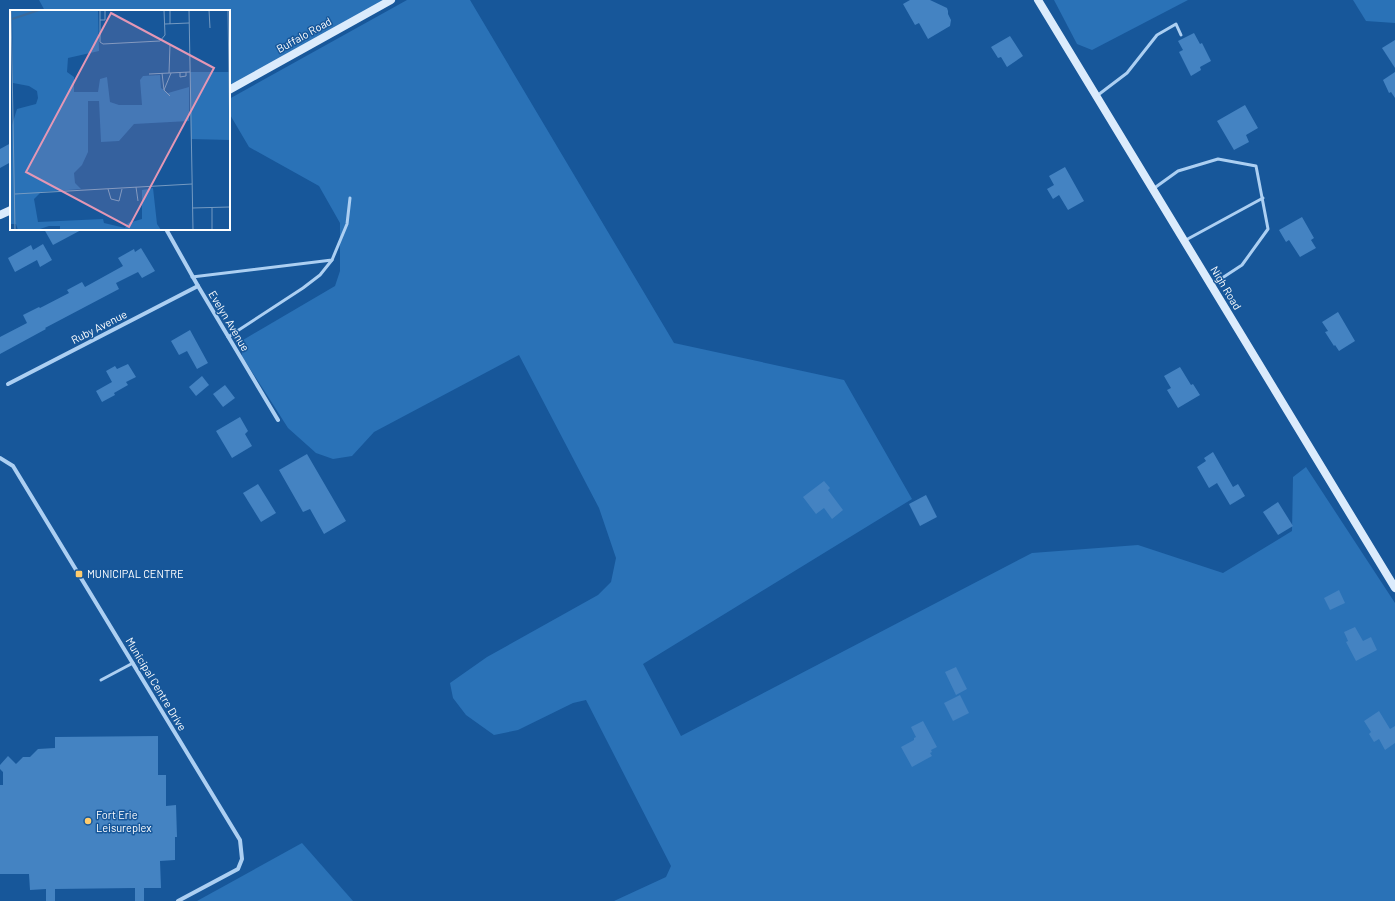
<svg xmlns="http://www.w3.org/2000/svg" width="1395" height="901" viewBox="0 0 1395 901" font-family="Barlow,sans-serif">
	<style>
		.green { fill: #2a72b7 }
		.building { fill: #4483c2 }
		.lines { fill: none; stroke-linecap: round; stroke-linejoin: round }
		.lane { stroke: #accff2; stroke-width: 3 }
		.street { stroke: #accff2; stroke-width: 4 }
		.secondary { stroke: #dbebfc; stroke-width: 8 }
		.poi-dot { fill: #ffcc6d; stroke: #17579a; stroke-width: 1.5 }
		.labels { text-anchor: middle; stroke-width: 3; stroke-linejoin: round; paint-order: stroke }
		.street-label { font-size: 11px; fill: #fff; stroke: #17579a }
		.poi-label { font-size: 11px; fill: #fff; stroke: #17579a; text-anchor: start }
		.inset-river { fill: none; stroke: #3b6999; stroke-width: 2 }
		.inset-road { fill: none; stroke: #749ac2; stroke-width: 1 }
		.view { fill: #e497b5; fill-opacity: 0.15; stroke: #e497b5; stroke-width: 2 }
		.inset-edge { fill: none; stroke: #fff; stroke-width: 2 }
	</style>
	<rect width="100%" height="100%" fill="#17579a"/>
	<!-- green -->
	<g class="green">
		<polygon points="39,0 390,0 229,89 229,11 45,11"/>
		<polygon points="407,0 470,0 674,343 844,380 912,499 643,664 681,736 1032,553 1138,545 1223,573 1292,531 1293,477 1306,467 1395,603 1395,901 614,901 666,877 671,866 586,700 573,703 518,730 494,735 466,715 453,698 450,683 487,657 598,595 611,582 616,558 599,508 519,355 374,432 352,456 333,459 316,453 288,428 242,356 243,340 335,286 340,271 340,223 319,186 249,147 229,113 229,99"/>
		<polygon points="1054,0 1188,0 1092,50 1077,44"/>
		<polygon points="1353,0 1395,0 1395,23 1366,21"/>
		<polygon points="302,843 353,901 197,901"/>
	</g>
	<!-- building -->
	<g class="building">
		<polygon points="910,0 930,0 947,8 948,11 948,14 951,20 950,26 928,39 919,23 915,25 903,4"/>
		<polygon points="1194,33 1200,44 1202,43 1211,61 1200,67 1201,70 1191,76 1179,52 1183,50 1178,41"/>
		<polygon points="1010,36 1023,56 1007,67 1001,57 998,58 991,47"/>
		<polygon points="1395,40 1395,68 1382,48"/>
		<polygon points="1395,72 1395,98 1391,92 1389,93 1383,80"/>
		<polygon points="1245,105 1258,128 1246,135 1249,142 1234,150 1217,121"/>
		<polygon points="11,143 11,162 0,168 0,149"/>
		<polygon points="1065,167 1084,201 1068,210 1059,195 1053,199 1047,189 1054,185 1049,176"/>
		<polygon points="1302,217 1314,238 1311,240 1316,248 1300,257 1289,240 1286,242 1279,230"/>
		<polygon points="44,229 83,229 53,245"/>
		<polygon points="43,244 52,260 40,267 37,260 15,272 8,258 31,245 33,250"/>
		<polygon points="141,248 155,271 142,278 138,272 116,283 119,289 45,328 46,329 0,354 0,337 27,323 23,315 39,307 40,308 69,293 67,290 82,282 85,287 123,266 118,258 134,249 135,252"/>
		<polygon points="1338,312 1355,341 1339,351 1335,345 1334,346 1325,332 1328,331 1322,322"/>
		<polygon points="190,330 208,363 197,369 187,351 179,355 171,341"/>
		<polygon points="128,364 136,377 126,382 128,385 114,393 115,395 102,402 96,391 112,382 106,371 115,366 117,369"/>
		<polygon points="1180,367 1191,385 1193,384 1200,395 1178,408 1167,390 1171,388 1164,376"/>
		<polygon points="202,376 209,385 196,396 189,387"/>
		<polygon points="225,385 235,398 223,407 213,394"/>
		<polygon points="240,417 248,431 245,434 252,446 232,458 216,431"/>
		<polygon points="1213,452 1233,487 1238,484 1245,496 1230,505 1217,483 1209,488 1197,467 1206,461 1204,458"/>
		<polygon points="307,454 346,521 324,534 310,509 303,512 279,470"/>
		<polygon points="824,481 830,488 828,490 843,510 832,519 824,508 816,514 803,497"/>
		<polygon points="258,484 276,513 261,522 243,493"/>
		<polygon points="926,495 937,517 920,526 909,504"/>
		<polygon points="1278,502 1293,526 1278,535 1263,512"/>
		<polygon points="1339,590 1345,603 1330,610 1324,598"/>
		<polygon points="1355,627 1363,641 1371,637 1377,650 1356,661 1346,642 1348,641 1344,632"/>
		<polygon points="956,667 967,689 956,695 945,672"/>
		<polygon points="960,695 969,713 953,721 944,703"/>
		<polygon points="1379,711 1390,729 1395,726 1395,743 1385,750 1379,739 1374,742 1369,734 1371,732 1364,721"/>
		<polygon points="923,721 937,747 931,750 932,752 930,753 932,756 912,767 901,747 914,740 914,738 916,737 911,727"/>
		<polygon points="158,736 158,775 166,775 166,806 176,805 177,837 175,837 175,860 160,861 161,888 144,888 144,901 135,901 135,888 55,889 55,901 46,901 46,889 30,890 29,874 0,874 0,785 3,785 3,772 0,769 0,765 8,756 16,764 23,757 30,757 38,749 55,748 55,737"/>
	</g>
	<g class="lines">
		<!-- lane -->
		<g class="lane">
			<polyline points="1098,95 1127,73 1157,35 1176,24 1181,35"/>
			<polyline points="1153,189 1178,171 1218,159 1256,166 1268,229 1242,265 1213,284"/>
			<polyline points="1184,241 1263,198"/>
			<polyline points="192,277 332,260 347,224 350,198"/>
			<polyline points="228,337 303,288 320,275 332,260"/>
			<polyline points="101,680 133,663"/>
		</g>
		<!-- street -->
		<g class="street">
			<polyline points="166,229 198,286 278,420"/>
			<polyline points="8,384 198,286"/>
			<polyline points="0,458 13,466 240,840 242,859 238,869 178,901"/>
		</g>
		<!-- secondary -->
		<g class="secondary">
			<polyline points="1038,0 1395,588"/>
			<polyline points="229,90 391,0"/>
			<polyline points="0,215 11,210"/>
		</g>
	</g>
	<!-- markers -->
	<g class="poi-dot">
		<rect x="75" y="570" width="8" height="8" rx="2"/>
		<circle cx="88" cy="821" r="4"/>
	</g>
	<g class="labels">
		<!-- street labels -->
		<g class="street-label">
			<text transform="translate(304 35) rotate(-29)" y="4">Buffalo Road</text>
			<text transform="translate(1226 288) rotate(59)" y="4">Nigh Road</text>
			<text transform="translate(229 321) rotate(59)" y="4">Evelyn Avenue</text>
			<text transform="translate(99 327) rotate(-27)" y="4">Ruby Avenue</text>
			<text transform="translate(156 684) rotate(59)" y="4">Municipal Centre Drive</text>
		</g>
		<!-- poi labels -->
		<g class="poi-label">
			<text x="87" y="578">MUNICIPAL CENTRE</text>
			<text x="96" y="819">Fort Erie<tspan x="96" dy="13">Leisureplex</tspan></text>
		</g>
	</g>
	<!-- overview -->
	<g transform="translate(10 10)">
		<rect width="220" height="220" fill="#17579a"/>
		<path d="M 2,0 L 88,0 L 89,41 L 58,48 L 57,62 L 64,67 L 64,82 L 88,82 L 90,69 L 97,67 L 100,92 L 109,95 L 132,95 L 130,70 L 133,66 L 150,65 L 151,78 L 158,83 L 179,77 L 179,111 L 124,114 L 109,131 L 91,132 L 89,91 L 78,91 L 78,142 L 72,155 L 64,163 L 65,173 L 71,179 L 31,182 L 24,189 L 28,212 L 93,209 L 94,213 L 115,218 L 118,213 L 132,209 L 132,180 L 143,178 L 147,214 L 151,220 L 50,220 L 50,216 L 39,216 L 27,220 L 8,220 L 6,214 L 0,214 L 2,115 L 7,99 L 26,94 L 28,88 L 27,81 L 19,76 L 3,73 ZM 180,62 L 219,62 L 220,130 L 181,129 Z" fill="#2a72b7"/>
		<path class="inset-river" d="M 2,9 L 29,0"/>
		<path class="inset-road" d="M 1,0 L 5,220M 90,0 L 90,32 L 93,34 L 150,31 L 155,25 L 154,0M 160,0 L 160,14M 179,0 L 183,220M 199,0 L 200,18M 218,0 L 220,136M 90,10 L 95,10 L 95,0M 155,14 L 179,13M 152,63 L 154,80M 159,63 L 160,35M 170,63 L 170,67 L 176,66 L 176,62M 139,64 L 180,62M 160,86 L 154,80 L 161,63M 126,177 L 128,191M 98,179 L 101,189 L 109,191 L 112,179M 5,184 L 182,174M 202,197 L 202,220M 182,198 L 220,197"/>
		<path class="view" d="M 101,3 L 204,58 L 119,217 L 16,162 Z"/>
		<rect width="220" height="220" class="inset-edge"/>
	</g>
</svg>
